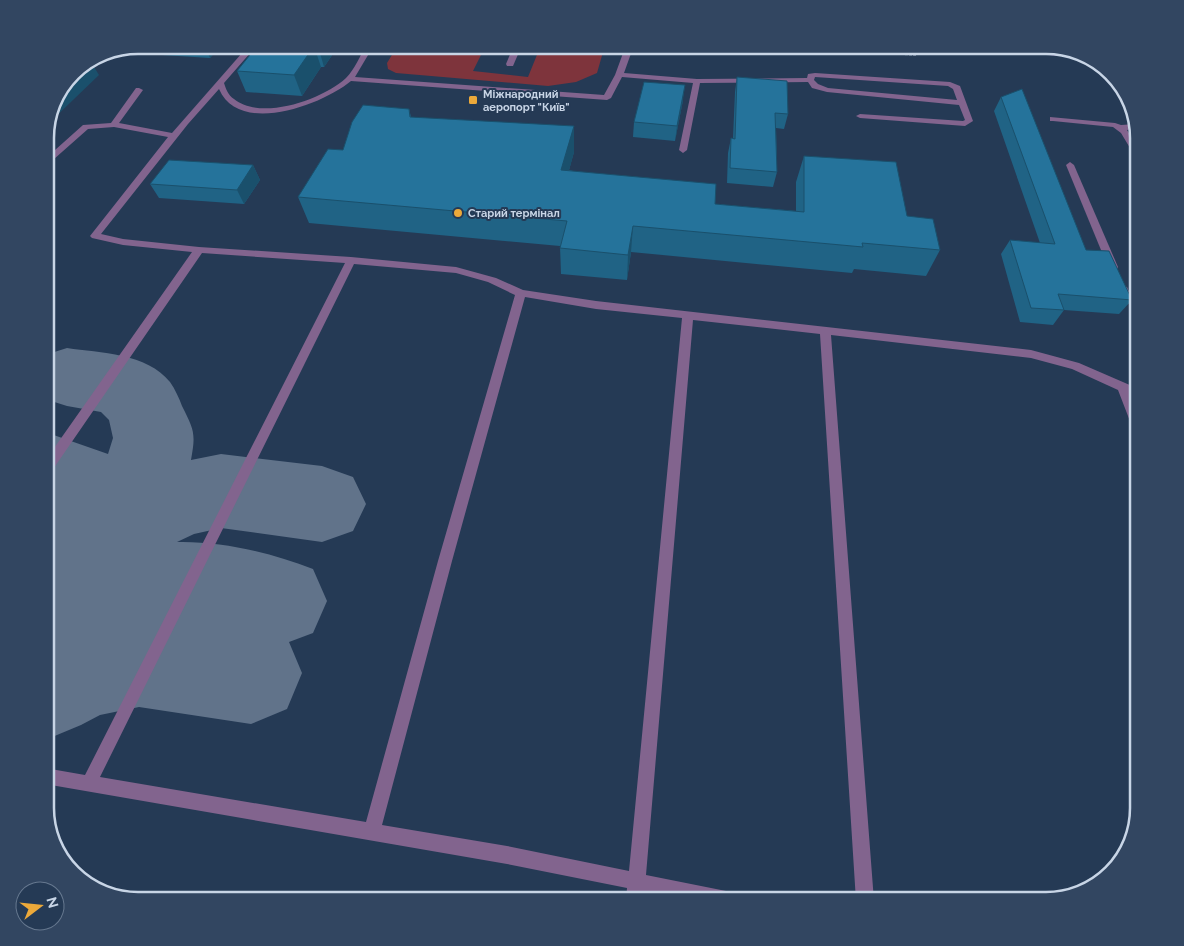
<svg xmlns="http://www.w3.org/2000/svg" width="1184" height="946" viewBox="0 0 1184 946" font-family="Raleway,sans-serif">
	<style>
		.green { fill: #7e343c }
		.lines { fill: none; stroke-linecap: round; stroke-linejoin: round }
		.taxiway { fill: #61738a; fill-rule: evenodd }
		.path { stroke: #718298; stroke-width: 2; stroke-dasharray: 3 1; stroke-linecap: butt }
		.minor { fill: #82648e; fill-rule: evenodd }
		.major { fill: #c98ce2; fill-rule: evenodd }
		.wall { fill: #206385 }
		.shaded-wall { fill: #1a506c }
		.building { fill: #25739b; stroke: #1a506c }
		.poi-dot { fill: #eca93a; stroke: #253a55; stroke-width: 2 }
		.labels { text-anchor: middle; stroke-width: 4; stroke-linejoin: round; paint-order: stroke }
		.far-poi-label { font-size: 11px; font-weight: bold; fill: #c8d5e6; stroke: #253a55; text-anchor: start }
		.rim { fill: none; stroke: #c8d5e6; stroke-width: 2.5 }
	</style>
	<rect width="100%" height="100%" fill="#253a55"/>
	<!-- green -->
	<polygon class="green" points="398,45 486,45 473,71 528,77 541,45 605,45 597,73 576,82 548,86 396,73 388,69 387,63"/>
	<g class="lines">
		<!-- taxiway -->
		<path class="taxiway" d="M 67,348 C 100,353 147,353 170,382 C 175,389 179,398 182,406 C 194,430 196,433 191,460 L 221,454 L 322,466 L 353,477 L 366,504 L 353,531 L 322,542 L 221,528 L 194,534 L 177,542 C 223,541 271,553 313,569 L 327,601 L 313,633 L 289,642 L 302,673 L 287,709 L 251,724 L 139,707 L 100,715 L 81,725 L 45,740 L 45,552 C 54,538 54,525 52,509 L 45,503 L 45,432 L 108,454 L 113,438 L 109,420 L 101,412 L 67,406 L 45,399 L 45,355 Z"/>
		<!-- path -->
		<g class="path">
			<polyline points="770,45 809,52 834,49 917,55"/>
			<polyline points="1090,67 1107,68"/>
		</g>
		<!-- minor -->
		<g class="minor">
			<path d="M 249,45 L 257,45 L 224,83 C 226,89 228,95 234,99 C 261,121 322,100 346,78 C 355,69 360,56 366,45 L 374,45 L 355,77 L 604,95 L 615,75 L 626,45 L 634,45 L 624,73 L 697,79 L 807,78 L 808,74 L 815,73 L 950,82 L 960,86 L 973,121 L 965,126 L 860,118 L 856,116 L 860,114 L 963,121 L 965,120 L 959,105 L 827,92 L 812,88 L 808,82 L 700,83 L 687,150 L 683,153 L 679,150 L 693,83 L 622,77 L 611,98 L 607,100 L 351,81 C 322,105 239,136 219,89 L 188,124 L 101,234 L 123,239 L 199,247 L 351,257 L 456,267 L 496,278 L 523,290 L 596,301 L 1031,350 L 1079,363 L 1139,389 L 1139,398 L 1132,396 L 1139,414 L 1139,434 L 1135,432 L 1133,429 L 1118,390 L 1072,369 L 1031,358 L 831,335 L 874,901 L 856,901 L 820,334 L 693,320 L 646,875 L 731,892 L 737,895 L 740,901 L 688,901 L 645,892 L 644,901 L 626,901 L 627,888 L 507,864 L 45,784 L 45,768 L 85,775 L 345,263 L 202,253 L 49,475 L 45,476 L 45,461 L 192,252 L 123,245 L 92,238 L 90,236 L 168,137 L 114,127 L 88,129 L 45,167 L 45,159 L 83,125 L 111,123 L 136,88 L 139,88 L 143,90 L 119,123 L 172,133 ZM 815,77 L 948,86 L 953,89 L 957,100 L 828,88 L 818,84 L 814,80 ZM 354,264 L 456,273 L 488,282 L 515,295 L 438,561 L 366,822 L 100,777 ZM 525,297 L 596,309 L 682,318 L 629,871 L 507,846 L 382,825 L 452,561 Z"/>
			<polygon points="514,45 522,45 513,66 507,66 506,64"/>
			<polygon points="1050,117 1115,123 1121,125 1136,124 1137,128 1127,130 1139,149 1139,159 1136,158 1121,133 1113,127 1053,121 1050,121"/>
			<polygon points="1070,162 1074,165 1118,267 1117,269 1109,269 1108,267 1066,165"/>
			<polygon points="1123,286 1127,287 1131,296 1139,296 1139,304 1124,303 1118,290"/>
		</g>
		<!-- major -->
		<polygon class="major" points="929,45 962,45 1068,53 1079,57 933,47"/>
	</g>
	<!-- wall -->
	<g class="wall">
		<polygon points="161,45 221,45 210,58 162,55 159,47"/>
		<polygon points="258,45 339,45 324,67 321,67 302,96 246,92 237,71"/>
		<polygon points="737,77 788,114 784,129 776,128 777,172 773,187 727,183 728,153 731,138 733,138 735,92"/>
		<polygon points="1001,97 1086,250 1132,300 1119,314 1064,310 1053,325 1020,322 1001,254 1010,240 1040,243 994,111"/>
		<polygon points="683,100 675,141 633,137 634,122"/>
		<polygon points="409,109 411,117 574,152 569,170 715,204 796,211 796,182 804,156 907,216 940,250 926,276 854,269 852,273 631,252 627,280 561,274 560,246 309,223 298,197 343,150"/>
		<polygon points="253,165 260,180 244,204 159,198 150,184"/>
	</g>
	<!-- shaded-wall -->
	<g class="shaded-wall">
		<polygon points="212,45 221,45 210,58 207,51"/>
		<polygon points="318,45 339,45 324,67 318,46"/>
		<polygon points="314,46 321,67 302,96 294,75"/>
		<polygon points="91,62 99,75 47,125 55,96 76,68"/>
		<polygon points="685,85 683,100 675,141 677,126"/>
		<polygon points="574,126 574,152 562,196 561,170"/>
		<polygon points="253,165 260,180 244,204 237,190"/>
		<polygon points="633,226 631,252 627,280 628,255"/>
	</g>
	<!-- building -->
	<g class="building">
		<polygon points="161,45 212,45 207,51 159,47"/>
		<polygon points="258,45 318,45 318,46 314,46 294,75 237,71"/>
		<polygon points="737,77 787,81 788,114 775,113 777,172 730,168 731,138 735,139"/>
		<polygon points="644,82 685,85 677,126 634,122"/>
		<polygon points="1022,89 1086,250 1109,251 1132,300 1058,294 1064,310 1031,308 1010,240 1055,244 1001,97"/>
		<polygon points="363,105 409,109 410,117 574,126 561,170 716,184 715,204 804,212 804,156 896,162 907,216 933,219 940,250 862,243 863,247 633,226 628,255 560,248 567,221 298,197 328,149 343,150 352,122"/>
		<polygon points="169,160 253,165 237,190 150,184"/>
	</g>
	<!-- markers -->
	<g class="poi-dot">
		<rect x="468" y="95" width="10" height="10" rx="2.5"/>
		<circle cx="458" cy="213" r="5"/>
	</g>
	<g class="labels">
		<!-- far-poi labels -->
		<g class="far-poi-label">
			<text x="483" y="98">Міжнародний<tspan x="483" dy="13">аеропорт "Київ"</tspan></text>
			<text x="468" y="217">Старий термінал</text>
		</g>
	</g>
	<!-- crop -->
	<path d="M0 0H1184V946H0ZM138 54H1046A84 84 0 0 1 1130 138V808A84 84 0 0 1 1046 892H138A84 84 0 0 1 54 808V138A84 84 0 0 1 138 54Z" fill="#324661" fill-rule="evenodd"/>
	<path class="rim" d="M138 54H1046A84 84 0 0 1 1130 138V808A84 84 0 0 1 1046 892H138A84 84 0 0 1 54 808V138A84 84 0 0 1 138 54Z"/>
	<!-- north arrow -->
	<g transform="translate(40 906) rotate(74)"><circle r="24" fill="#253a55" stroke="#66788f"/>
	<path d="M0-4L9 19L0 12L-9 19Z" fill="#eca93a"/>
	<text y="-8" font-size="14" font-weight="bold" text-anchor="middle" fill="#c8d5e6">N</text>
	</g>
</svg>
